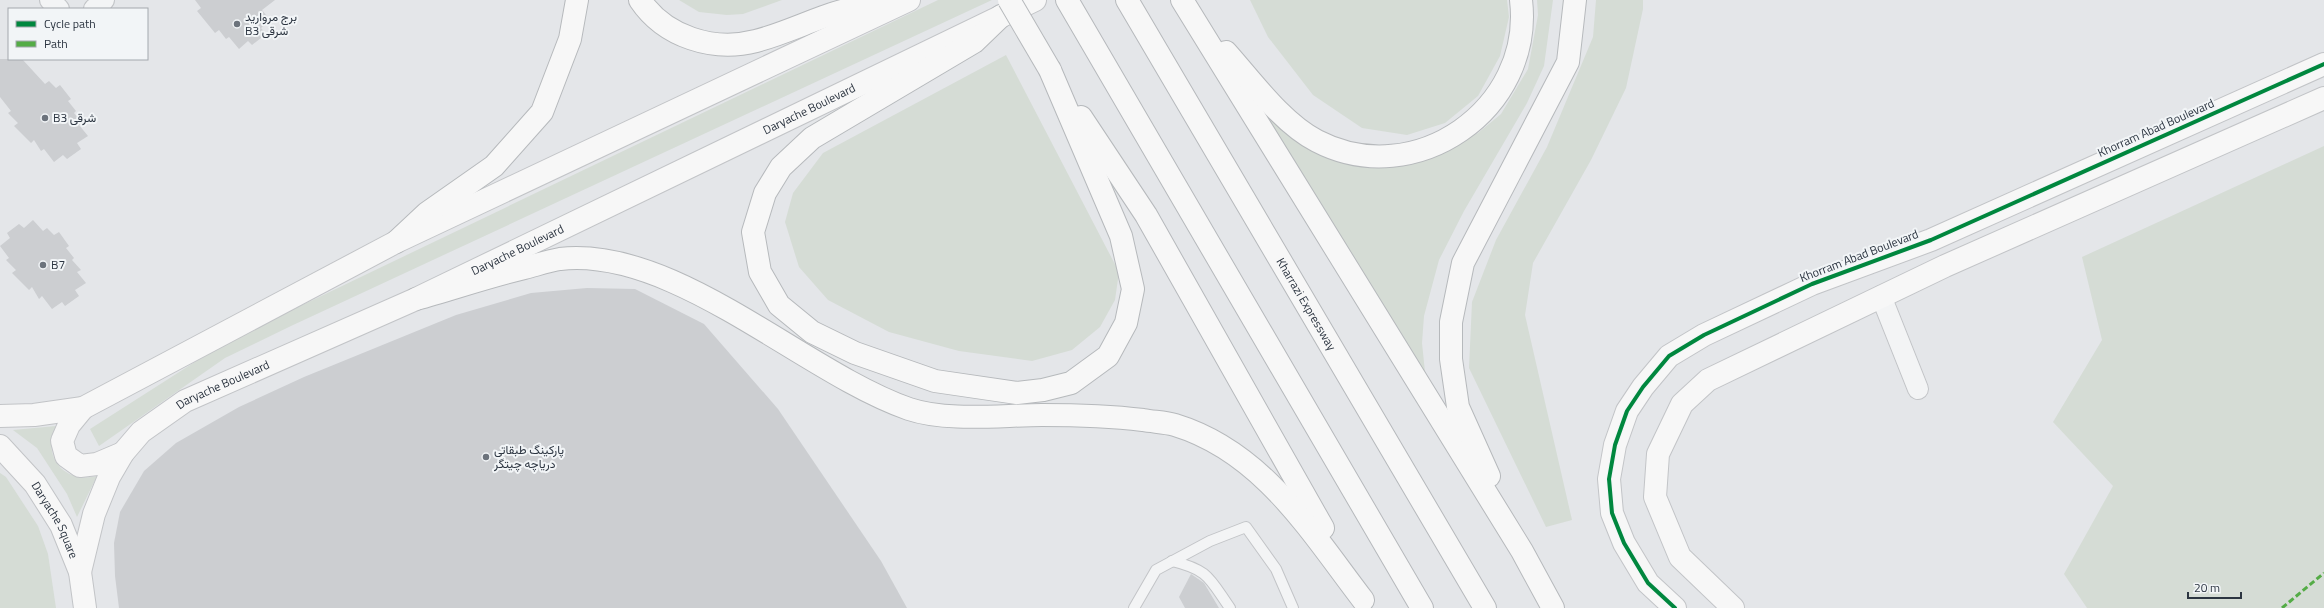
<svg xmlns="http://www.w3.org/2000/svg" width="2324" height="608" viewBox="0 0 2324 608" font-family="'Titillium Web',Vazirmatn,sans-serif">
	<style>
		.green { fill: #d5dcd5 }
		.building { fill: #ccced1 }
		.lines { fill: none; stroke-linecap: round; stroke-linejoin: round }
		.lane-casing { stroke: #c2c4c7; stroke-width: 12 }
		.street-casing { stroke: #c2c4c7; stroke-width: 22 }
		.secondary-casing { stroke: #c2c4c7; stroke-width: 24 }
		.highway-casing { stroke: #b6b9bc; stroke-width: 24 }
		.lane { stroke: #f3f4f5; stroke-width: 10 }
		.street { stroke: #f3f4f5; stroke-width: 20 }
		.secondary { stroke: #f7f7f7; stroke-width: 22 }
		.highway { stroke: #f7f7f7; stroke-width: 22 }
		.highway-bridge-casing { stroke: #b6b9bc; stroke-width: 24; stroke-linecap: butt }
		.highway-bridge { stroke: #f7f7f7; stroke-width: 22 }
		.quiet { stroke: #54ac46; stroke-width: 3; stroke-dasharray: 6 3; stroke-linecap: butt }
		.cycleway-casing { stroke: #f2f5f7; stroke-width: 6 }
		.cycleway { stroke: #00873e; stroke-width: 4 }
		.poi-dot { fill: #6c737c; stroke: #f2f5f7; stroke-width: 1.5 }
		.labels { text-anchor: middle; stroke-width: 4; stroke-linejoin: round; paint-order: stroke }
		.poi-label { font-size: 12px; fill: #2c3541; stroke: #f2f5f7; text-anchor: start }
		.street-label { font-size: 12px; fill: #2c3541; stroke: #f2f5f7 }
	</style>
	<rect width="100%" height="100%" fill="#e4e6e9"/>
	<!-- green -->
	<g class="green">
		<polygon points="679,0 782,0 743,14 727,15 699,12"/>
		<polygon points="938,0 992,0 291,326 225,358 99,446 90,429 198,360 267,322"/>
		<polygon points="1250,0 1507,0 1509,17 1500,56 1478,96 1445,123 1407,135 1362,128 1313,95 1268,37"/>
		<polygon points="1537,0 1553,0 1544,66 1527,103 1464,211 1439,260 1424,316 1422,343 1427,391 1243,83 1322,152 1453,146 1478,133 1501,114 1528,69 1538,15"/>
		<polygon points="1596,0 1643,0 1643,9 1626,88 1591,160 1533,263 1525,315 1572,520 1546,527 1469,368 1472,302 1496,240 1547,147 1593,37"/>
		<polygon points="1006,55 1119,272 1115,300 1100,327 1072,350 1032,361 959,351 889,332 828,300 799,267 785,222 793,193 823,153"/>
		<polygon points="2324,146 2324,608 2087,608 2064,574 2113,486 2053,422 2102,340 2082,257"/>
		<path d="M 56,426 C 41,457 65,484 97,476 L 77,517 L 67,494 L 37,448 L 13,430 Z"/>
		<polygon points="0,473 6,477 38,526 48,554 56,608 0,608"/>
	</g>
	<!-- building -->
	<g class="building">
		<polygon points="195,0 275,0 262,10 270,20 261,28 266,34 252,45 248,41 239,49 229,37 226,39 219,30 215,33 197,11 201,8"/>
		<polygon points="0,59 22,59 45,84 49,81 56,88 60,85 71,99 68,101 76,111 74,113 82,123 79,125 88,136 77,143 81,149 67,159 63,155 54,162 44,149 41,151 34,140 31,143 14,126 18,123 8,113 11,111 0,97"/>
		<polygon points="33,220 43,231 47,228 54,235 59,232 69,246 66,248 74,258 72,260 81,270 77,272 86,283 75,290 79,296 65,306 62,302 52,309 42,296 39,299 32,287 29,290 12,273 16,270 6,260 9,258 0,246 10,238 7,233 19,224 24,228"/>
		<polygon points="587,288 635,289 704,324 778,409 881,561 907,608 119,608 115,576 114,543 120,512 144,471 176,443 239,407 304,377 456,315 531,293"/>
		<polygon points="1191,574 1204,583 1219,608 1185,608 1179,597"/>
	</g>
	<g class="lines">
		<!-- lane casing -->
		<g class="lane-casing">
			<g id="lane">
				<path d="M 1172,561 C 1209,570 1209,578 1230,608"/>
				<polyline points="1134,608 1156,570 1210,541 1246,527 1276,569 1293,608"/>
			</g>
		</g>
		<!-- street casing -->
		<g class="street-casing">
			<g id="street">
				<polyline points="50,0 59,9"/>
				<polyline points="94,9 104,0"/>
				<polyline points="1881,296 1918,389"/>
			</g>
		</g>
		<!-- secondary casing -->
		<g class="secondary-casing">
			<g id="secondary">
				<polyline points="83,408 69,425 62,441 66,456 80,466 97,464 123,453"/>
				<polyline points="0,416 34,415 83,408 396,242 909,0"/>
				<path id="s1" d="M 0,446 L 35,484 L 61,525 L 80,572 L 85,608"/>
				<path id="s2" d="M 80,572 L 94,514 L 109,477 L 123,453 L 141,432 L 185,401 L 416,299 L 1035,0"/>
				<polyline points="1675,608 1648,583 1624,543 1612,513 1609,479 1615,445 1627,411 1643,387 1669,356 1704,335 1812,284 1931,240 2324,64"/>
				<polyline points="1733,608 1680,557 1655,497 1658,454 1682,404 1708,380 1945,266 2324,98"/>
			</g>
		</g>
		<!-- highway casing -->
		<g class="highway-casing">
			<g id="highway">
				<path d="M 640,0 C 665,37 713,52 756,41 C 779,35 801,25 823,17 C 842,10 862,6 882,0"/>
				<polyline points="1067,0 1422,608"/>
				<path id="s3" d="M 1127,0 L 1485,608"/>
				<polyline points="1182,0 1522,551 1553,608"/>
				<polyline points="1001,16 974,42 812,138 781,167 765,193 753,232 760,272 779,305 812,332 855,353 935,381 1017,393 1043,390 1071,383 1108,356 1126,323 1133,289 1121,236 1050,70"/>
				<path d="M 1226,52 C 1252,81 1282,123 1317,141 C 1415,192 1534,109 1521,0"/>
				<polyline points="1081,117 1146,215 1323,528"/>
				<polyline points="396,242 427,213 494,166 542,112 570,39 577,0"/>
				<path d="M 416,299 C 452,289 487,277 524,268 C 536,265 548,261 560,259 C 675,246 803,372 909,409 C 948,422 1001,415 1042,415 C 1076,415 1110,416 1143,420 C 1154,422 1165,422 1175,425 C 1263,452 1310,531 1363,600"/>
				<polyline points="1489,476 1458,407 1451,359 1451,322 1463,263 1568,62 1575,0"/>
			</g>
		</g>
		<!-- lane -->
		<use href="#lane" class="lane"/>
		<!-- street -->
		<use href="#street" class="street"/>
		<!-- secondary -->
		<use href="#secondary" class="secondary"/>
		<!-- highway -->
		<use href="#highway" class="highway"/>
		<!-- highway-bridge casing -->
		<g class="highway-bridge-casing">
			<polyline id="highway-bridge" points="1009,0 1050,70"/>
		</g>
		<!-- highway-bridge -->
		<use href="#highway-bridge" class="highway-bridge"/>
		<!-- quiet -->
		<polyline class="quiet" points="2282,608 2324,573"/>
		<!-- cycleway casing -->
		<g class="cycleway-casing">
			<polyline id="cycleway" points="1675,608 1648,583 1624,543 1612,513 1609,479 1615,445 1627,411 1643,387 1669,356 1704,335 1812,284 1931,240 2324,64"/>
		</g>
		<!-- cycleway -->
		<use href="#cycleway" class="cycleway"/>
	</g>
	<!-- markers -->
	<g class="poi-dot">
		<circle cx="237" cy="24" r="4"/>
		<circle cx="45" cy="118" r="4"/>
		<circle cx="43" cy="265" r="4"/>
		<circle cx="486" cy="457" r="4"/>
	</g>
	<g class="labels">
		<!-- poi labels -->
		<g class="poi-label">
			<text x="245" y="21">برج مروارید<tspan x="245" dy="14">B3 شرقی</tspan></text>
			<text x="53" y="122">B3 شرقی</text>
			<text x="51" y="269">B7</text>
			<text x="494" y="454">پارکینگ طبقاتی<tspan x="494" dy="14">دریاچه چیتگر</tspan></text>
		</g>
		<!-- street labels -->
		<g class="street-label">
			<text dy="4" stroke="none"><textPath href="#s2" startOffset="898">Daryache Boulevard</textPath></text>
			<text transform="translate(2156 128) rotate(-24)" y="4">Khorram Abad Boulevard</text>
			<text dy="4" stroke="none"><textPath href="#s2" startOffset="574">Daryache Boulevard</textPath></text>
			<text transform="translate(1859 256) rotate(-21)" y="4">Khorram Abad Boulevard</text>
			<text dy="4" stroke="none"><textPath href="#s3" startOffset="353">Kharrazi Expressway</textPath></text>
			<text dy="4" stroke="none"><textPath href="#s2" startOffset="250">Daryache Boulevard</textPath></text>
			<text dy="4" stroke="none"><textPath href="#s1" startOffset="93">Daryache Square</textPath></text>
		</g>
	</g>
	<!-- legend -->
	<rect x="8" y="8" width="140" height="52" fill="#f2f5f7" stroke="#a3a8ae"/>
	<rect x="16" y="21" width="20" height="6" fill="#00873e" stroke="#a3a8ae"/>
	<text x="44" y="28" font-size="12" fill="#2c3541">Cycle path</text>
	<rect x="16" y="41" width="20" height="6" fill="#54ac46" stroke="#a3a8ae"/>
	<text x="44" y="48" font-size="12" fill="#2c3541">Path</text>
	<!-- scale -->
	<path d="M2188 592v6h53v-6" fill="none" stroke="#2c3541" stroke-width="2"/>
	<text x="2194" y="592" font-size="12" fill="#2c3541" stroke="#f2f5f7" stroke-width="3" paint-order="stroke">20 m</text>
</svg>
